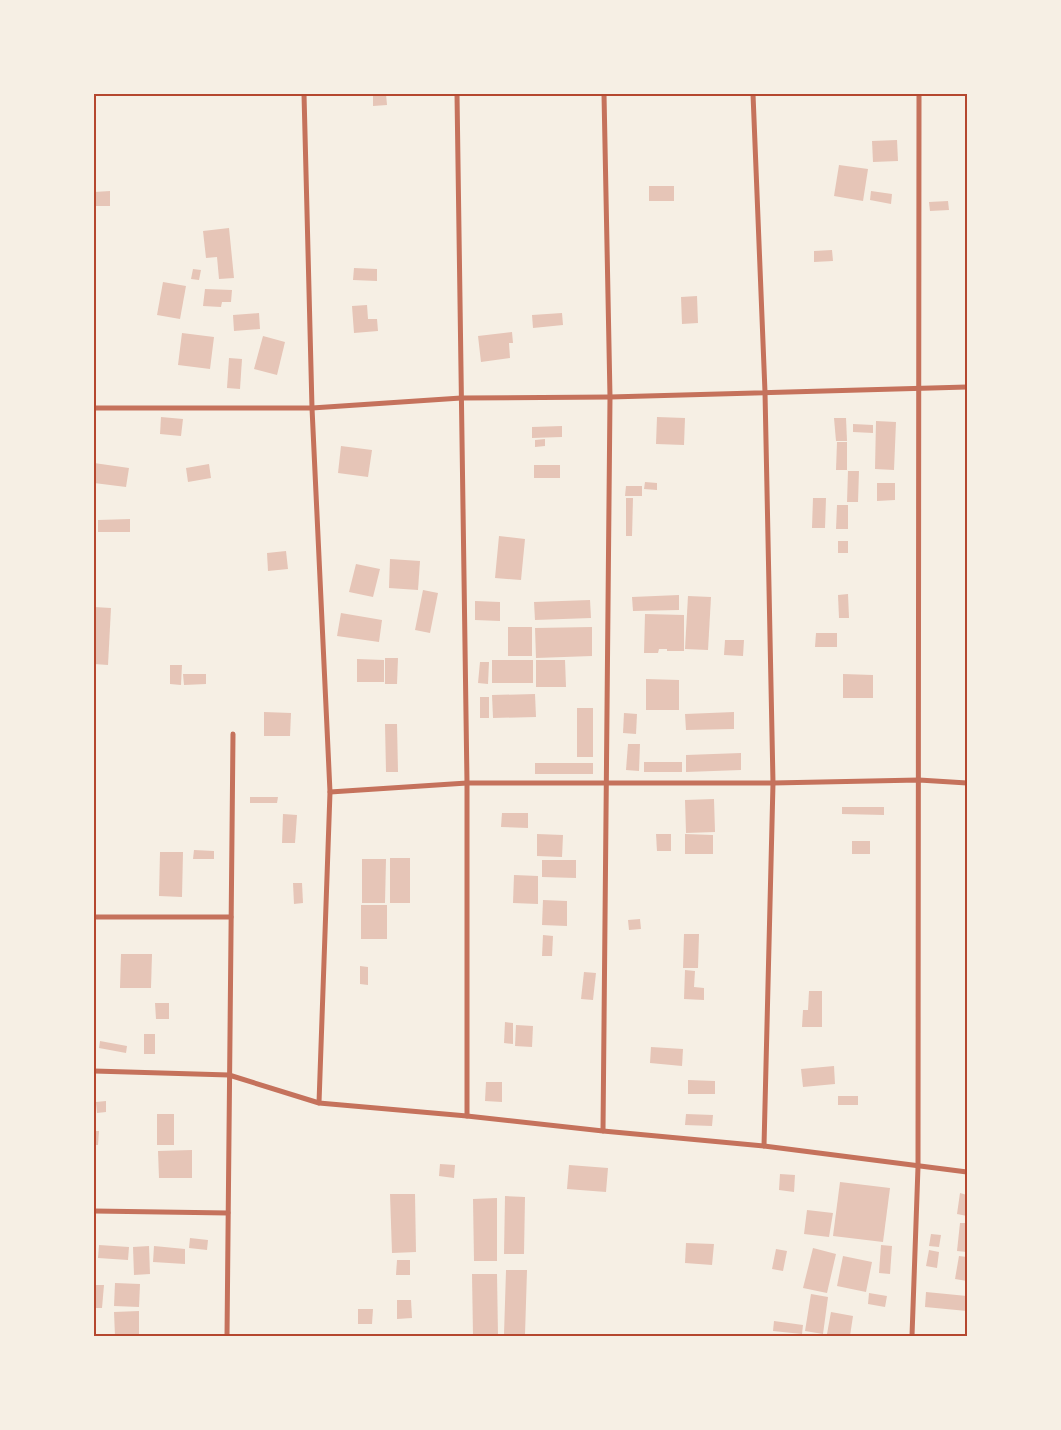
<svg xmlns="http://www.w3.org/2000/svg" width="1061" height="1430" viewBox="0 0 1061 1430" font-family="'IBM Plex Sans',sans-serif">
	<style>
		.building { fill: #e6c5b7 }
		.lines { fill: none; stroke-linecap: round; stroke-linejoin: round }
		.minor { stroke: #c5725c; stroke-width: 5 }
		.neatline { fill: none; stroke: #b5482f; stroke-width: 2 }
	</style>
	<rect width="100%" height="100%" fill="#f6efe4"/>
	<!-- building -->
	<g class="building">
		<polygon points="373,94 386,94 387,105 373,106"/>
		<polygon points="897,140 898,161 873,162 872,141"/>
		<polygon points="839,165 868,169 863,201 834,196"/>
		<rect x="965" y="170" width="2" height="28"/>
		<rect x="649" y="186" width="25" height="15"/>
		<polygon points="110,191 110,206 94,206 94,192"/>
		<polygon points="871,191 892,194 891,204 870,200"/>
		<polygon points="948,201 949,210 930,211 929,202"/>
		<polygon points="229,228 234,278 219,279 217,257 206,258 203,231"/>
		<polygon points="832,250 833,261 814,262 814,251"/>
		<polygon points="354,268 377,269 377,281 353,280"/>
		<polygon points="193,269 201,270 199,280 191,279"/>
		<polygon points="163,282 186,286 180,319 157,315"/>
		<polygon points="205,289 232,290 231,302 222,302 221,307 203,306"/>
		<polygon points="697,296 698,323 682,324 681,297"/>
		<polygon points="367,305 368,319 377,319 378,331 354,333 352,306"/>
		<polygon points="259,313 260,329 234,331 233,315"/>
		<polygon points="562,313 563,325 533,328 532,315"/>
		<polygon points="512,332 513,343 509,343 510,358 481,362 478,336"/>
		<polygon points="182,333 214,337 210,369 178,365"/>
		<polygon points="263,336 285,342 277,375 254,369"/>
		<polygon points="229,358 242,359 240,389 227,388"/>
		<polygon points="161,417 183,419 181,436 160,434"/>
		<polygon points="657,417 685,418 684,445 656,444"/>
		<polygon points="834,418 846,418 847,441 836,441"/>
		<polygon points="876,421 896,422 894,470 875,469"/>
		<polygon points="853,424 873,425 873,433 853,432"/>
		<polygon points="562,426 562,437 532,438 532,427"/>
		<polygon points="545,439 545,446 535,447 535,440"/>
		<polygon points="837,442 847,442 847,470 836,470"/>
		<polygon points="341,446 372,450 368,477 338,473"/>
		<polygon points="94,463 129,468 126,487 94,483"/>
		<polygon points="209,464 211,478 188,482 186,468"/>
		<rect x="534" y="465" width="26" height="13"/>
		<polygon points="848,471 859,471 858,502 847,502"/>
		<polygon points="645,482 657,483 657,490 644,489"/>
		<polygon points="877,483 895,483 895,500 877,501"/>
		<polygon points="626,486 642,486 642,496 625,496"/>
		<polygon points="626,498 633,498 632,536 626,536"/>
		<polygon points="813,498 826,498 825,528 812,528"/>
		<polygon points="837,505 848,505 848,529 836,529"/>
		<polygon points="130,519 130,532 98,532 98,520"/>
		<polygon points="499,536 525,539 521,580 495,578"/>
		<rect x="838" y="541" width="10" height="12"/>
		<polygon points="286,551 288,569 268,571 267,553"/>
		<polygon points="390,559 420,561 418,590 389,588"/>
		<polygon points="356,564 380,569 373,597 349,592"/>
		<polygon points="423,590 438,593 430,633 415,630"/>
		<polygon points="848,594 849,618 839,618 838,595"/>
		<polygon points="679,595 679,610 633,611 632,597"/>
		<polygon points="688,596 711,597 708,650 685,649"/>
		<polygon points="590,600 591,618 535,620 534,602"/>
		<polygon points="475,601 500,602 500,621 475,620"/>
		<polygon points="94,607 111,608 108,665 94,664"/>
		<polygon points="341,613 382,620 379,642 337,636"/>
		<polygon points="645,614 684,615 684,651 667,651 667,649 659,649 658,653 644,653"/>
		<rect x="508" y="627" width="24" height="29"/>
		<polygon points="592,627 592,656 536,658 535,628"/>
		<polygon points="816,633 837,633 837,647 815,647"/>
		<polygon points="725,640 744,640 743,656 724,655"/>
		<polygon points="385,658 398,658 397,684 385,684"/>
		<polygon points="357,659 384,660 384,682 357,682"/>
		<rect x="492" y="660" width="41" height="23"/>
		<polygon points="536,660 565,660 566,687 536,687"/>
		<polygon points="480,662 489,662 488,684 478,683"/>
		<polygon points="170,665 182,665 181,685 170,684"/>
		<polygon points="183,674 206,674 206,684 184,685"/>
		<polygon points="843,674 873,675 873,698 843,698"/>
		<polygon points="646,679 679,680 679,710 646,710"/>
		<polygon points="535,694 536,717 493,718 492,695"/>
		<rect x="480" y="697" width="9" height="21"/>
		<rect x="577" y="708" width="16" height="49"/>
		<polygon points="264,712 291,713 290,736 264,736"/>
		<polygon points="734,712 734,729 686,730 685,714"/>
		<polygon points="624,713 637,714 636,734 623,733"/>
		<polygon points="385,724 397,724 398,772 386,772"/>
		<polygon points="628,744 640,744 639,771 626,770"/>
		<polygon points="741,753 741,770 686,772 686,755"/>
		<rect x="644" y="762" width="38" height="10"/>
		<rect x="535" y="763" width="58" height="11"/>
		<polygon points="250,797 278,797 277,803 250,803"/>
		<polygon points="714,799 715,832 686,833 685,800"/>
		<polygon points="842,807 884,807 884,815 842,814"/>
		<polygon points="502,813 528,813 528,828 501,827"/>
		<polygon points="283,814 297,815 295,843 282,843"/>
		<polygon points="537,834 563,835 562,857 537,856"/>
		<polygon points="656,834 671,834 671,851 657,851"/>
		<polygon points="685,834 713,835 713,854 685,854"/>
		<rect x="852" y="841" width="18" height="13"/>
		<polygon points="194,850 214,851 214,859 193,859"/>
		<polygon points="160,852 183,852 182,897 159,896"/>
		<rect x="390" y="858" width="20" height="45"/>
		<polygon points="362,859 386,859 385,903 362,903"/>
		<polygon points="542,860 576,860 576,878 542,877"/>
		<polygon points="514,875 538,876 538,904 513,903"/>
		<polygon points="293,883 302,883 303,903 294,904"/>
		<polygon points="543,900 567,901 567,926 542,925"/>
		<rect x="361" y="905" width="26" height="34"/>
		<polygon points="640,919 641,929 629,930 628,920"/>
		<polygon points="684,934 699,934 698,968 683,968"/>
		<polygon points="543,935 553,936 552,956 542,956"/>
		<polygon points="121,954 152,954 151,988 120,988"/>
		<polygon points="360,966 368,967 368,985 360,984"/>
		<polygon points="685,970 695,971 694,987 704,988 704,1000 684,999"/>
		<polygon points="584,972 596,973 593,1000 581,999"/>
		<polygon points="809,991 822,991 822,1027 802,1027 803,1010 808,1010"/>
		<polygon points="155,1003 169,1003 169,1019 156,1019"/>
		<polygon points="505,1022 513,1023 513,1044 504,1043"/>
		<polygon points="516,1025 533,1026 532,1047 515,1046"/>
		<rect x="144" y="1034" width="11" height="20"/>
		<polygon points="100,1041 127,1046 126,1053 99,1048"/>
		<polygon points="651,1047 683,1049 682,1066 650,1063"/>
		<polygon points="834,1066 835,1084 803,1087 801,1069"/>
		<polygon points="688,1080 715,1081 715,1094 688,1094"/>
		<polygon points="486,1082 502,1082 502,1102 485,1101"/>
		<rect x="838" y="1096" width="20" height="9"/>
		<polygon points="106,1101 106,1112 97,1113 96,1102"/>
		<rect x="157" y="1114" width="17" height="31"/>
		<polygon points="686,1114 713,1115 712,1126 685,1125"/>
		<polygon points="94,1131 99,1131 98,1145 94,1145"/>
		<polygon points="192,1150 192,1178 159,1178 158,1151"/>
		<polygon points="440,1164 455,1165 454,1178 439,1176"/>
		<polygon points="569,1165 608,1168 606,1192 567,1189"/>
		<polygon points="780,1174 795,1175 794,1192 779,1190"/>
		<polygon points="840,1182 890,1188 883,1242 833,1236"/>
		<polygon points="960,1193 967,1195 967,1216 957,1214"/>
		<polygon points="390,1194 415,1194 416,1252 392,1253"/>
		<polygon points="505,1196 525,1197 524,1254 504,1254"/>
		<polygon points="497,1198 497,1261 474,1261 473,1199"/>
		<polygon points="807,1210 833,1213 829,1237 804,1234"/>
		<polygon points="960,1223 967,1223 967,1252 957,1251"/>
		<polygon points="931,1234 941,1235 939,1247 929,1246"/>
		<polygon points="190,1238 208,1240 207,1250 189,1248"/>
		<polygon points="686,1243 714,1244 712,1265 685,1263"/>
		<polygon points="99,1245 129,1247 128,1260 98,1258"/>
		<polygon points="881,1245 892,1246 890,1274 879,1273"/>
		<polygon points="149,1246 150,1274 134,1275 133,1247"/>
		<polygon points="154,1246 185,1249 185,1264 153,1262"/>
		<polygon points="813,1248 836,1254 827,1293 803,1288"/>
		<polygon points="776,1249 787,1251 783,1271 772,1269"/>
		<polygon points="929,1250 939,1252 937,1268 926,1266"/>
		<polygon points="843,1256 872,1262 866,1292 837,1286"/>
		<polygon points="959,1256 967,1257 967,1281 955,1279"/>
		<polygon points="397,1260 410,1260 410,1275 396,1275"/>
		<polygon points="506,1270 527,1270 525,1335 504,1335"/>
		<polygon points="472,1274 497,1274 498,1336 473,1336"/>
		<polygon points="115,1283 140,1284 139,1307 114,1306"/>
		<polygon points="94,1285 104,1285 102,1308 94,1308"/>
		<polygon points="926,1292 967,1296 967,1311 925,1307"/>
		<polygon points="869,1293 887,1296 885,1307 868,1304"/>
		<polygon points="811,1294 828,1297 823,1334 805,1331"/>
		<polygon points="397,1300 411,1300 412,1318 397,1319"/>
		<polygon points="358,1309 373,1309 372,1324 358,1324"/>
		<polygon points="139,1311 139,1336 115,1336 114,1312"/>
		<polygon points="831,1312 853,1316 850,1336 827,1334"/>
		<polygon points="774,1321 803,1325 802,1334 773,1331"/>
	</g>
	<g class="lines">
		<!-- minor -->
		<g class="minor">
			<polyline points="304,94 312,408 330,792 319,1103"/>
			<polyline points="457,94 467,783 467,1116"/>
			<polyline points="753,94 765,392 773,783 764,1146"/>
			<polyline points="94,408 312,408 461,398 610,397 967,387"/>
			<polyline points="330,792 467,783 773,783 919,780 967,783"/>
			<polyline points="94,917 231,917"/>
			<polyline points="94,1071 229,1075 319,1103 467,1116 603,1131 764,1146 967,1172"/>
			<polyline points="603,1131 610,397 604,94"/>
			<polyline points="94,1211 228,1213"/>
			<polyline points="227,1336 233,734"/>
			<polyline points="912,1336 918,1167 919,94"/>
		</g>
	</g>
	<!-- border -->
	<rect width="1061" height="1430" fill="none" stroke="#f6efe4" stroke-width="190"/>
	<rect x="95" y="95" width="871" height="1240" class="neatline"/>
</svg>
